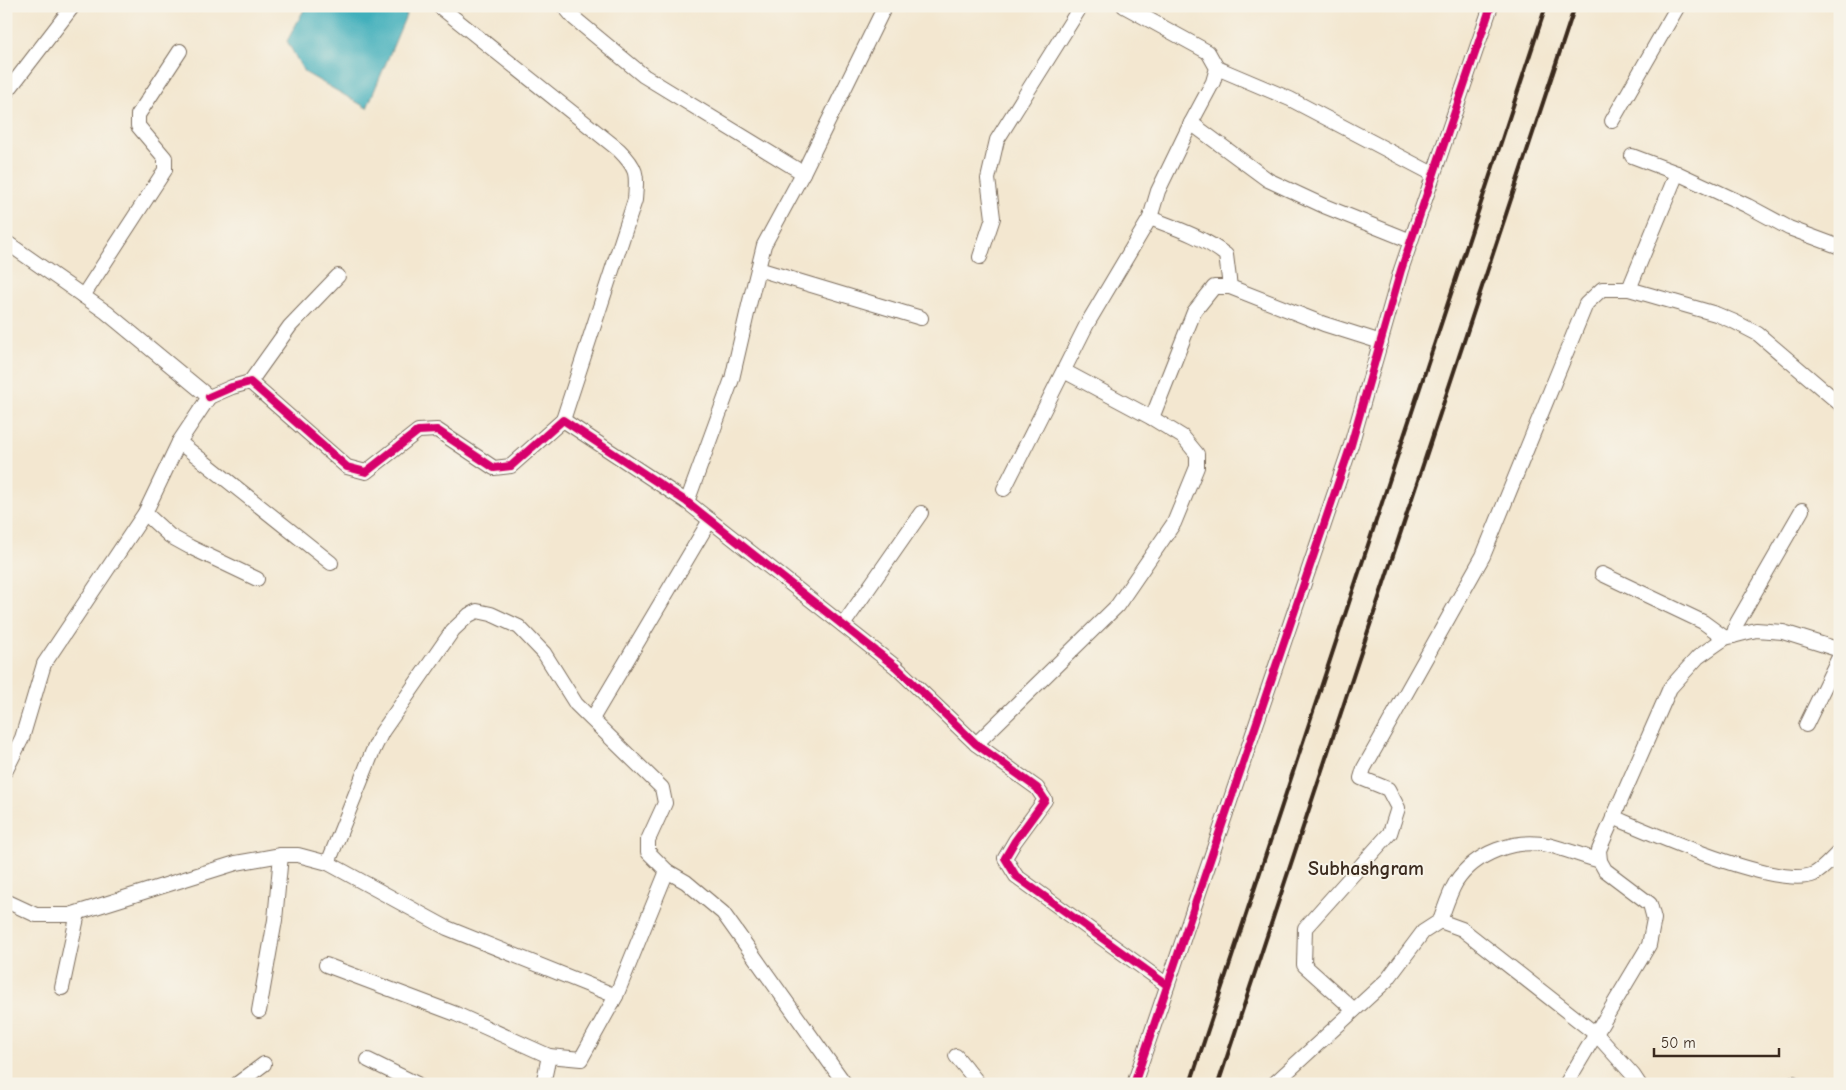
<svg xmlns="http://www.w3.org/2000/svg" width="1846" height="1090" viewBox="0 0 1846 1090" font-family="'Comic Neue',sans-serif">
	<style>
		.water { fill: #40afbb; stroke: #3e6c6c }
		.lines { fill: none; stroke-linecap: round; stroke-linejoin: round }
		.street-casing { stroke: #7b6c5c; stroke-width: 16 }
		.street { stroke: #fff; stroke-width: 14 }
		.rail { stroke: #3b2a1e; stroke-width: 4 }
		.cycleway-casing { stroke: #f7f3e8; stroke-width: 11 }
		.cycleway { stroke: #d6006c; stroke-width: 8 }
		.labels { text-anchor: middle; stroke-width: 4; stroke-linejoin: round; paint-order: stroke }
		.district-label { font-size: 20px; font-weight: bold; fill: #3b2a1e; stroke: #f7f3e8 }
	</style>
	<rect width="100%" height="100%" fill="#f7f3e8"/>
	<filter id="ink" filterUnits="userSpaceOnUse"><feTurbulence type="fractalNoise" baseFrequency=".02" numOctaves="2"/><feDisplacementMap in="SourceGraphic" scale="10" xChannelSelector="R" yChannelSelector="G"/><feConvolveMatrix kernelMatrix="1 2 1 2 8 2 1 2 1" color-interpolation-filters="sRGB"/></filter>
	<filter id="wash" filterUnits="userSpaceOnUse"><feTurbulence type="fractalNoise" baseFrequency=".0096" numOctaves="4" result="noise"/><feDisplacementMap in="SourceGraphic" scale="20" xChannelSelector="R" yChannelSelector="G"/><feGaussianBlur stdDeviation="1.12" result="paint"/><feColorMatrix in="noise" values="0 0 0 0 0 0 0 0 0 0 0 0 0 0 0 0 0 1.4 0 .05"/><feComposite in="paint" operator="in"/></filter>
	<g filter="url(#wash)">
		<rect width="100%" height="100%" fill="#f3e7d0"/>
		<!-- water -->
		<polygon class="water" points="306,6 410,6 367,108 304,72 287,41"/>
	</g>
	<g filter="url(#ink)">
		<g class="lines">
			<!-- street casing -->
			<g class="street-casing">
				<g id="street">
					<path d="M 439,6 L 619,150 C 638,169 637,174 635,200 L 563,420"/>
					<polyline points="564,6 574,18 644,76 803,173"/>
					<polyline points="1217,68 1290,99 1433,174"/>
					<polyline points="6,93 73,6"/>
					<polyline points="1612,121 1678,6"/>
					<polyline points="1191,123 1268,180 1324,206 1411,241"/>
					<polyline points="1632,156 1677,173 1748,206 1789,228 1840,247"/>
					<path d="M 1150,218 C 1176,228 1203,237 1226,255 L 1230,287"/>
					<polyline points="6,242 106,312 209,397 179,442 145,513 44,664 22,738 6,770"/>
					<polyline points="980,257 993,218 988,179 997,140 1081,6"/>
					<polyline points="758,269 921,318"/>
					<polyline points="1629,289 1677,173"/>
					<polyline points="83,296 165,170 165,158 138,126 138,115 180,51"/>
					<polyline points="250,382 290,326 338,276"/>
					<polyline points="209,397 232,387 250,382 347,467 366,472 418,431 437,430 494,468 511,466 563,420 687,502 896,667 976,744 1037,788 1045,800 1015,841 1005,858 1016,876 1167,985"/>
					<polyline points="1152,418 1194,312 1214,287 1230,287 1324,324 1381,342"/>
					<polyline points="179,442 331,563"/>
					<polyline points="1004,489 1087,324 1150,218 1158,191 1191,123 1213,82 1217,68 1208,52 1124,6"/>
					<polyline points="687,502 732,379 749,305 764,245 803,173 885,6"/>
					<polyline points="145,513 170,536 190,547 257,579"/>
					<polyline points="1602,574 1703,622 1725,638"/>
					<polyline points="843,625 921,513"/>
					<polyline points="1733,636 1737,623 1802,510"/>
					<polyline points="592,719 710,520"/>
					<polyline points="1806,725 1840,655"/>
					<polyline points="976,744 1117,606 1174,523 1197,467 1197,454 1183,437 1152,418 1064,371"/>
					<path d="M 1613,817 C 1651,833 1778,890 1814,874 C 1824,869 1832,858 1840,851"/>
					<polyline points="328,863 372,753 382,732 453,630 469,615 477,611 491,614 519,627 544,653 576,704 662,788 665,803 648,840 648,852 667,871"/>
					<polyline points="6,901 36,915 70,915 236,863 281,855 298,855 328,863 447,928 616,996"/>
					<path d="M 1440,921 C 1445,908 1449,894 1456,882 C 1475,853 1515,838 1548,845 C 1565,849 1582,856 1600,861"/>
					<polyline points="326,965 456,1014 549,1056"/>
					<polyline points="62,988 78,913"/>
					<polyline points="1354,1010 1304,965 1305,928 1390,833 1398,808 1388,789 1361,778 1364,768 1483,556 1586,304 1602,289 1629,289 1716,314 1735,322 1758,334 1840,404"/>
					<polyline points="259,1011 275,920 281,855"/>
					<polyline points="956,1056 979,1084"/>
					<polyline points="368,1060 417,1084"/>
					<polyline points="237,1084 264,1064"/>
					<polyline points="543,1084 549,1056 581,1059 616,996 667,871 686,882 723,913 845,1084"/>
					<polyline points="1134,1084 1351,445 1401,270 1491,6"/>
					<polyline points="1274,1084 1387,980 1423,932 1440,921 1462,929 1597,1035 1633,1075 1639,1084"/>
					<polyline points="1566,1084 1649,945 1654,919 1650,904 1605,870 1600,861 1599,850 1670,688 1698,657 1725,638 1756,630 1783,632 1840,650"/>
					<polyline points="1792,1084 1793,1083"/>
				</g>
			</g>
			<!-- street -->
			<use href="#street" class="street"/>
			<!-- rail -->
			<g class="rail">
				<polyline points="1190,1084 1546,6"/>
				<polyline points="1218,1084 1575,6"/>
			</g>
			<!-- cycleway casing -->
			<g class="cycleway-casing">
				<g id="cycleway">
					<polyline points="209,397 232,387 250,382 347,467 366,472 418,431 437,430 494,468 511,466 563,420 687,502 896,667 976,744 1037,788 1045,800 1015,841 1005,858 1016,876 1167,985"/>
					<polyline points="1134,1084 1351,445 1401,270 1491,6"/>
				</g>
			</g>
			<!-- cycleway -->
			<use href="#cycleway" class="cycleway"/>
		</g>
	</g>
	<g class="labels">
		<!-- district labels -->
		<g class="district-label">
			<text x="1366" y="875">Subhashgram</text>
		</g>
	</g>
	<!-- margin -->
	<rect width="1846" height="1090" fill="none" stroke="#f7f3e8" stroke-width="25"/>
	<!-- scale -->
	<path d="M1654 1048v8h125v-8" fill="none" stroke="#3b2a1e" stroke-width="2.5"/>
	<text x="1661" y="1048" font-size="15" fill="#3b2a1e" stroke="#f7f3e8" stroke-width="4" paint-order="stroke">50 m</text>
</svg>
